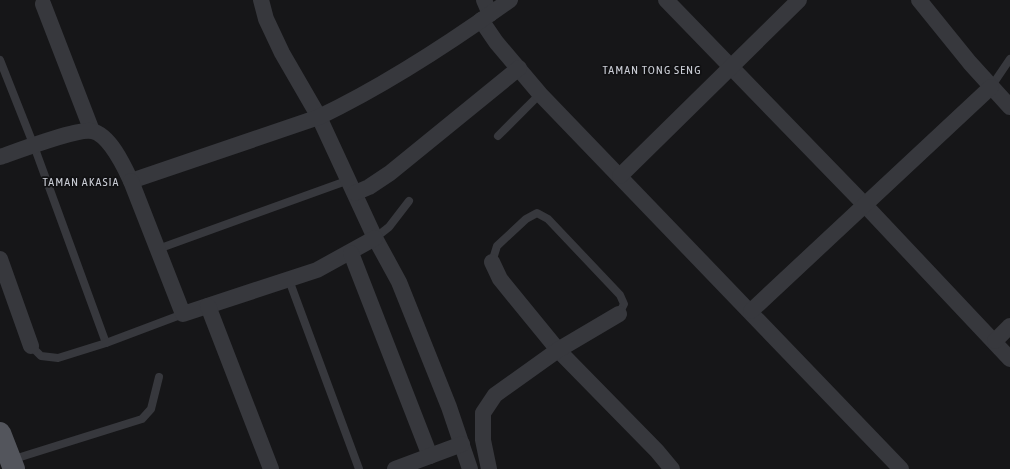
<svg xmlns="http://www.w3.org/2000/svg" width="1010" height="469" viewBox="0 0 1010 469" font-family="'Asap Condensed',sans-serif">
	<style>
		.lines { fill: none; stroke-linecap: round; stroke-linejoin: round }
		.service { stroke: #37383d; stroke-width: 8 }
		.minor { stroke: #37383d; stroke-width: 16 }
		.primary { stroke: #53555c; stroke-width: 22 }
		.labels { text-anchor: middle; stroke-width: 3.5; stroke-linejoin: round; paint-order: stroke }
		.neighbourhood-label { font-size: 12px; letter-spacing: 1px; fill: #c9ccd4; stroke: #111113 }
	</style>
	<rect width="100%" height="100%" fill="#161618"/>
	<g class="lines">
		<!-- service -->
		<g class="service">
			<polyline points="0,60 34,146 106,343"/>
			<polyline points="991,87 1010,59"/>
			<polyline points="498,136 540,94"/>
			<polyline points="375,238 389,227 409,201"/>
			<polyline points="158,249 349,180"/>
			<polyline points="492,262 497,246 526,219 537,213 548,219 620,295 624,304 619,314"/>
			<polyline points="289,280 359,469"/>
			<polyline points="31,346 41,356 58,358 106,343 183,314"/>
			<polyline points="11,460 142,419 151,409 159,377"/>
		</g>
		<!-- minor -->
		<g class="minor">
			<polyline points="261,0 266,19 282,53 319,117 375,238 399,282 449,407 470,469"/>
			<polyline points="484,0 490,14"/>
			<polyline points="666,0 864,204 1010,359"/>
			<polyline points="919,0 970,63 1010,107"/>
			<polyline points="43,4 92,131"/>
			<polyline points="481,20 496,42 540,94 901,469"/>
			<path d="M 0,157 C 17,151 78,128 92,131 C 110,135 124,166 131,181 L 319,117 C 386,85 450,43 510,0"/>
			<polyline points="620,176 799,0"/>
			<polyline points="131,181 183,314 317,270 375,238"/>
			<polyline points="355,193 369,187 390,173 519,68"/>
			<polyline points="351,253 430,456"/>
			<polyline points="0,259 31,346"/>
			<polyline points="492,262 500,279 558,350 657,451 672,469"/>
			<polyline points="208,306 271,469"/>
			<polyline points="751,311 991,87"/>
			<polyline points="995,341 1010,326"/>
			<polyline points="395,469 462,444"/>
			<polyline points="489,469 483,440 483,413 495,395 558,350 619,314"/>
		</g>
		<!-- primary -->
		<polyline class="primary" points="0,433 14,469"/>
	</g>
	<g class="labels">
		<!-- neighbourhood labels -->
		<g class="neighbourhood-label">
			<text x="652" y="74">TAMAN TONG SENG</text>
			<text x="81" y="186">TAMAN AKASIA</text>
		</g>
	</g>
</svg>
